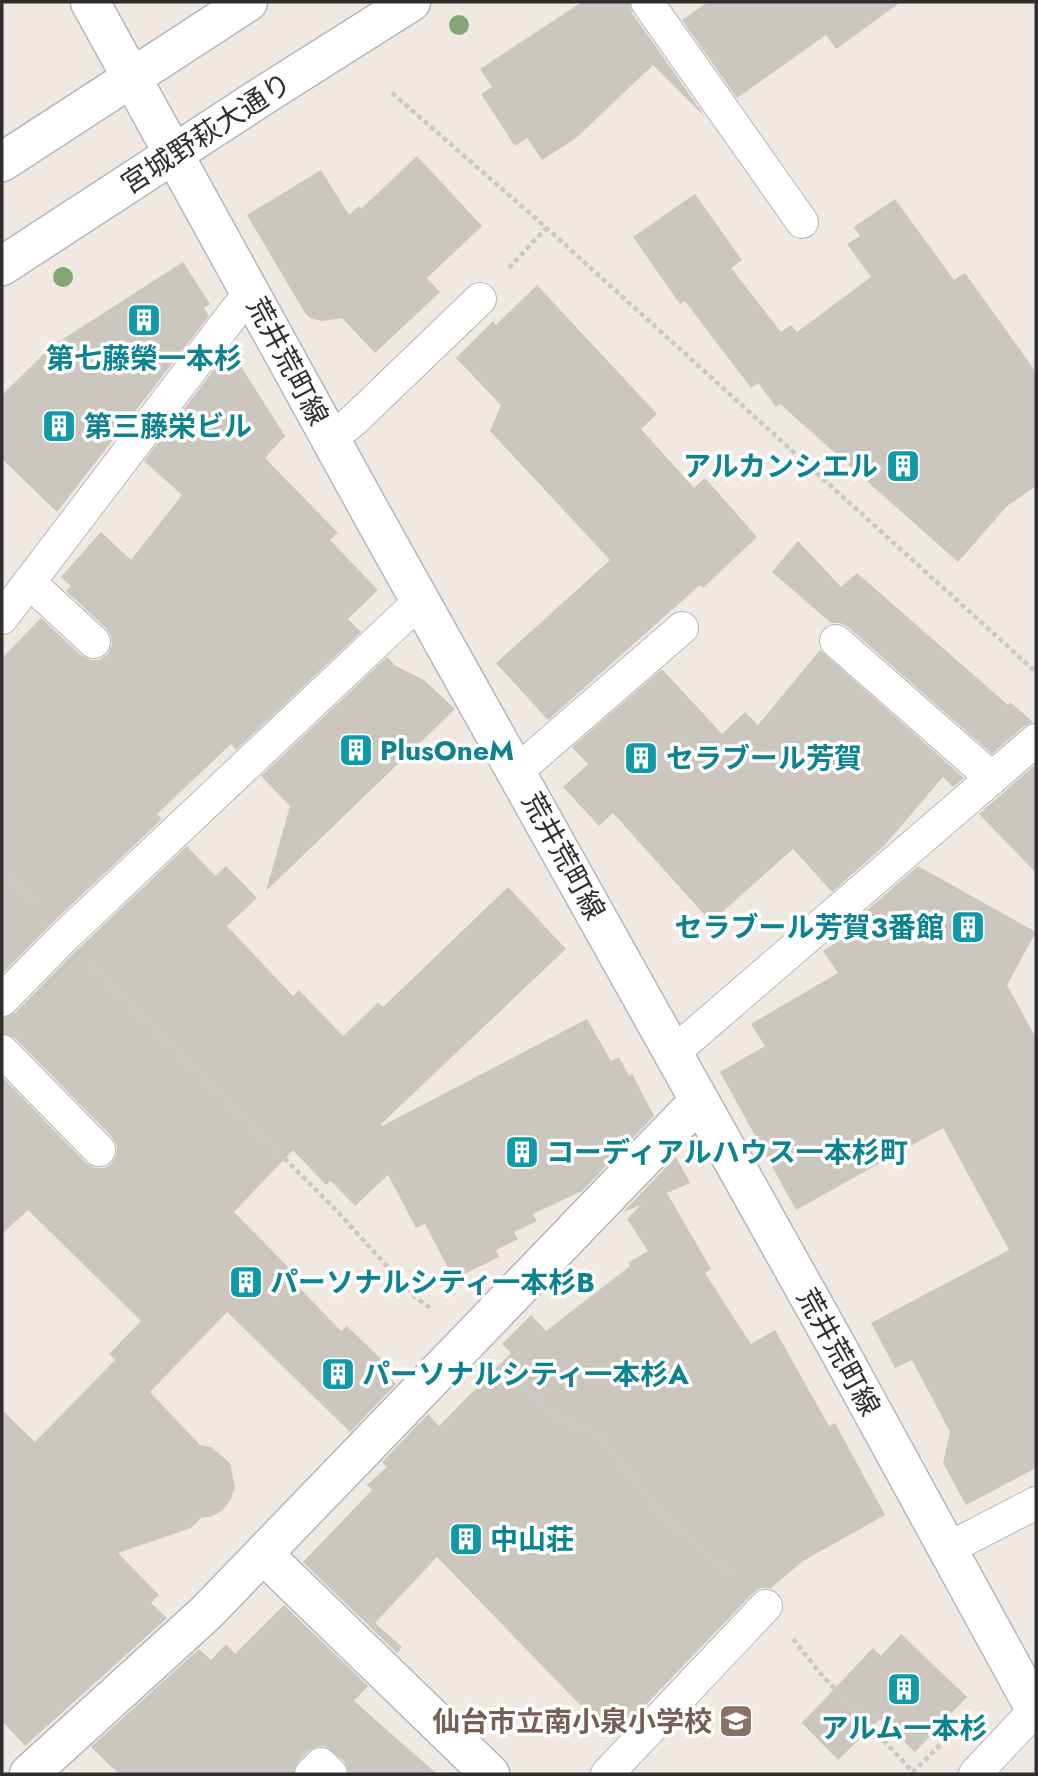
<svg xmlns="http://www.w3.org/2000/svg" width="1038" height="1776" viewBox="0 0 1038 1776" font-family="Jost,'Noto Sans JP',sans-serif">
	<style>
		.building { fill: #cbc7bf }
		.lines { fill: none; stroke-linecap: round; stroke-linejoin: round }
		.lane-casing { stroke: #b4b7c1; stroke-width: 34 }
		.street-casing { stroke: #b4b7c1; stroke-width: 41 }
		.secondary-casing { stroke: #b4b7c1; stroke-width: 41 }
		.path { stroke: #c9c9c9; stroke-width: 4.5; stroke-dasharray: 5 3.5; stroke-linecap: butt }
		.lane { stroke: #fff; stroke-width: 32 }
		.street { stroke: #fff; stroke-width: 38 }
		.secondary { stroke: #fff; stroke-width: 38 }
		.tree { fill: #84a574 }
		.labels { text-anchor: middle; stroke-width: 7; stroke-linejoin: round; paint-order: stroke }
		.street-label { font-size: 28px; fill: #2e2e2e; stroke: #fff }
		.culture-label { font-size: 28px; font-weight: bold; fill: #0d838f; stroke: #fff; text-anchor: start }
		.education-label { font-size: 28px; font-weight: bold; fill: #785e54; stroke: #fff; text-anchor: end }
	</style>
	<rect width="100%" height="100%" fill="#efe9e1"/>
	<!-- building -->
	<g class="building">
		<polygon points="582,2 629,2 632,13 706,118 653,65 575,139 542,160 527,138 515,146 481,94 492,87 480,69"/>
		<polygon points="708,2 901,2 836,49 826,35 737,98 682,20"/>
		<polygon points="417,156 482,226 427,278 440,292 375,353 342,318 322,321 310,318 305,313 247,215 321,170 349,215 359,206 361,209"/>
		<polygon points="695,194 742,260 731,268 781,332 791,325 797,332 871,277 847,244 860,236 854,227 895,199 954,280 965,273 1036,372 1036,486 1007,506 958,562 780,404 776,407 758,383 751,388 685,301 680,304 633,237"/>
		<polygon points="183,262 210,304 204,308 209,316 57,512 2,459 2,395 52,346"/>
		<polygon points="537,285 657,414 641,429 694,488 705,478 757,537 703,588 700,585 548,720 496,663 610,560 490,431 501,405 456,358 493,321 496,325"/>
		<polygon points="230,349 285,436 265,458 338,533 330,540 378,590 348,619 361,632 236,750 231,744 157,814 162,819 50,925 2,974 2,658 41,618 82,656 91,660 99,660 108,654 112,645 111,636 106,628 66,591 71,586 61,577 101,532 131,560 182,495 144,461"/>
		<polygon points="798,541 841,587 857,573 1008,705 1010,702 1033,722 1024,726 992,754 848,627 840,623 831,623 772,572"/>
		<polygon points="820,650 964,778 953,787 943,777 884,846 832,892 793,849 711,922 613,813 599,826 563,787 588,764 572,747 662,669 722,734 745,712 758,725"/>
		<polygon points="387,657 396,666 424,680 455,709 266,891 290,806 261,776"/>
		<polygon points="1036,764 1036,873 979,814"/>
		<polygon points="187,846 215,876 226,866 257,898 227,926 293,996 299,990 343,1036 378,1003 383,1007 508,887 566,949 381,1124 382,1126 587,1019 611,1061 619,1057 629,1076 632,1074 654,1116 582,1191 533,1214 537,1221 514,1232 518,1239 496,1250 499,1257 454,1279 425,1224 416,1228 388,1175 355,1206 331,1181 326,1185 293,1150 234,1212 288,1267 284,1272 341,1331 347,1326 381,1359 375,1364 396,1384 350,1432 227,1312 150,1392 200,1445 211,1447 230,1463 235,1487 231,1499 223,1510 213,1516 201,1518 191,1528 118,1553 159,1595 151,1603 167,1618 25,1746 2,1721 2,1410 35,1442 115,1360 109,1354 141,1321 28,1210 2,1234 2,1077 86,1163 95,1168 104,1168 111,1164 116,1156 117,1146 112,1137 15,1038 2,1033 2,1018 15,1013 76,951"/>
		<polygon points="918,866 1036,932 1007,985 1036,1038 1036,1468 966,1505 943,1463 950,1432 912,1360 895,1368 871,1323 1009,1250 943,1128 796,1210 720,1072 765,1046 751,1024 838,973 823,951 863,925 857,919"/>
		<polygon points="676,1157 690,1183 667,1193 711,1269 705,1273 751,1344 775,1330 829,1426 835,1423 885,1515 803,1561 771,1588 761,1588 753,1593 613,1739 437,1557 375,1623 402,1647 397,1653 303,1562 372,1490 367,1485 387,1467 382,1462 428,1414 439,1426 511,1353 502,1344 531,1315 546,1331 630,1266 628,1263 648,1251 627,1219 641,1205 623,1212"/>
		<polygon points="284,1605 368,1686 354,1701 437,1774 349,1774 344,1761 325,1746 316,1747 308,1751 298,1762 293,1774 119,1774 91,1747 199,1649 211,1660 226,1644 235,1654"/>
		<polygon points="901,1634 967,1697 915,1752 880,1719 838,1760 802,1723 873,1648 881,1656"/>
	</g>
	<g class="lines">
		<!-- lane casing -->
		<g class="lane-casing">
			<g id="lane">
				<polyline points="647,2 802,222"/>
				<polyline points="330,439 353,421 480,299"/>
				<polyline points="29,582 94,642"/>
				<polyline points="2,618 237,309 252,292"/>
				<polyline points="836,641 992,778"/>
				<polyline points="516,772 682,628"/>
				<polyline points="2,1000 63,938 421,600"/>
				<polyline points="2,1051 99,1150"/>
				<polyline points="674,1052 1036,740"/>
				<polyline points="947,1549 1036,1503"/>
				<polyline points="311,1774 321,1764 331,1774"/>
				<polyline points="607,1774 766,1606"/>
				<polyline points="975,1774 1035,1710"/>
			</g>
		</g>
		<!-- street casing -->
		<g class="street-casing">
			<g id="street">
				<polyline points="263,1554 490,1774"/>
				<polyline points="29,1774 207,1612 699,1101"/>
			</g>
		</g>
		<!-- secondary casing -->
		<g class="secondary-casing">
			<g id="secondary">
				<polyline points="90,2 375,520 836,1345 1036,1711"/>
				<polyline points="2,162 248,2"/>
				<polyline points="2,266 264,95 411,2"/>
			</g>
		</g>
		<!-- path -->
		<g class="path">
			<polyline points="392,93 541,223 1036,672"/>
			<polyline points="509,268 546,228"/>
			<polyline points="2,868 36,906"/>
			<polyline points="92,966 335,1209 416,1298 433,1310"/>
			<polyline points="505,1368 552,1415 597,1435 662,1515 733,1577"/>
			<polyline points="793,1639 820,1673 913,1772 941,1744"/>
		</g>
		<!-- lane -->
		<use href="#lane" class="lane"/>
		<!-- street -->
		<use href="#street" class="street"/>
		<!-- secondary -->
		<use href="#secondary" class="secondary"/>
	</g>
	<!-- trees -->
	<g class="tree">
		<circle cx="459" cy="25" r="10"/>
		<circle cx="63" cy="277" r="10"/>
	</g>
	<!-- icons -->
	<defs>
		<g id="building-square" transform="scale(1.75)"><rect x="-9" y="-9" width="18" height="18" rx="4" fill="#0f9aa8" stroke="#fff"/><path d="M-4-6H4V6H1V3H-1V6H-4ZM-2.5-4.3h1.7v1.8h-1.7ZM.8-4.3h1.7v1.8H.8ZM-2.5-1h1.7V.8h-1.7ZM.8-1h1.7V.8H.8Z" fill="#fff"/></g>
		<g id="school-square" transform="scale(1.75)"><rect x="-9" y="-9" width="18" height="18" rx="4" fill="#8d6e63" stroke="#fff"/><path d="M0-5L7-2L0 1L-7-2ZM-4 1L0 2.5L4 1V4Q0 6-4 4Z" fill="#fff"/></g>
	</defs>
	<g fill-rule="evenodd">
		<use href="#building-square" x="144" y="320"/>
		<use href="#building-square" x="59" y="426"/>
		<use href="#building-square" x="903" y="466"/>
		<use href="#building-square" x="356" y="750"/>
		<use href="#building-square" x="641" y="758"/>
		<use href="#building-square" x="968" y="927"/>
		<use href="#building-square" x="522" y="1152"/>
		<use href="#building-square" x="246" y="1282"/>
		<use href="#building-square" x="338" y="1374"/>
		<use href="#building-square" x="466" y="1539"/>
		<use href="#building-square" x="904" y="1689"/>
		<use href="#school-square" x="736" y="1721"/>
	</g>
	<g class="labels">
		<!-- street labels -->
		<g class="street-label">
			<text transform="translate(206 133) rotate(-33)" y="10">宮城野萩大通り</text>
			<text transform="translate(288 361) rotate(62)" y="10">荒井荒町線</text>
			<text transform="translate(564 856) rotate(61)" y="10">荒井荒町線</text>
			<text transform="translate(839 1352) rotate(61)" y="10">荒井荒町線</text>
		</g>
		<!-- culture labels -->
		<g class="culture-label">
			<text x="144" y="368" text-anchor="middle">第七藤榮一本杉</text>
			<text x="84" y="436">第三藤栄ビル</text>
			<text x="878" y="476" text-anchor="end">アルカンシエル</text>
			<text x="380" y="760">PlusOneM</text>
			<text x="666" y="768">セラブール芳賀</text>
			<text x="944" y="937" text-anchor="end">セラブール芳賀3番館</text>
			<text x="546" y="1162">コーディアルハウス一本杉町</text>
			<text x="270" y="1292">パーソナルシティ一本杉B</text>
			<text x="362" y="1384">パーソナルシティ一本杉A</text>
			<text x="490" y="1549">中山荘</text>
			<text x="904" y="1738" text-anchor="middle">アルム一本杉</text>
		</g>
		<!-- education labels -->
		<g class="education-label">
			<text x="712" y="1731">仙台市立南小泉小学校</text>
		</g>
	</g>
	<!-- border -->
	<rect width="1038" height="1776" fill="none" stroke="#2e2e2e" stroke-width="7"/>
</svg>
